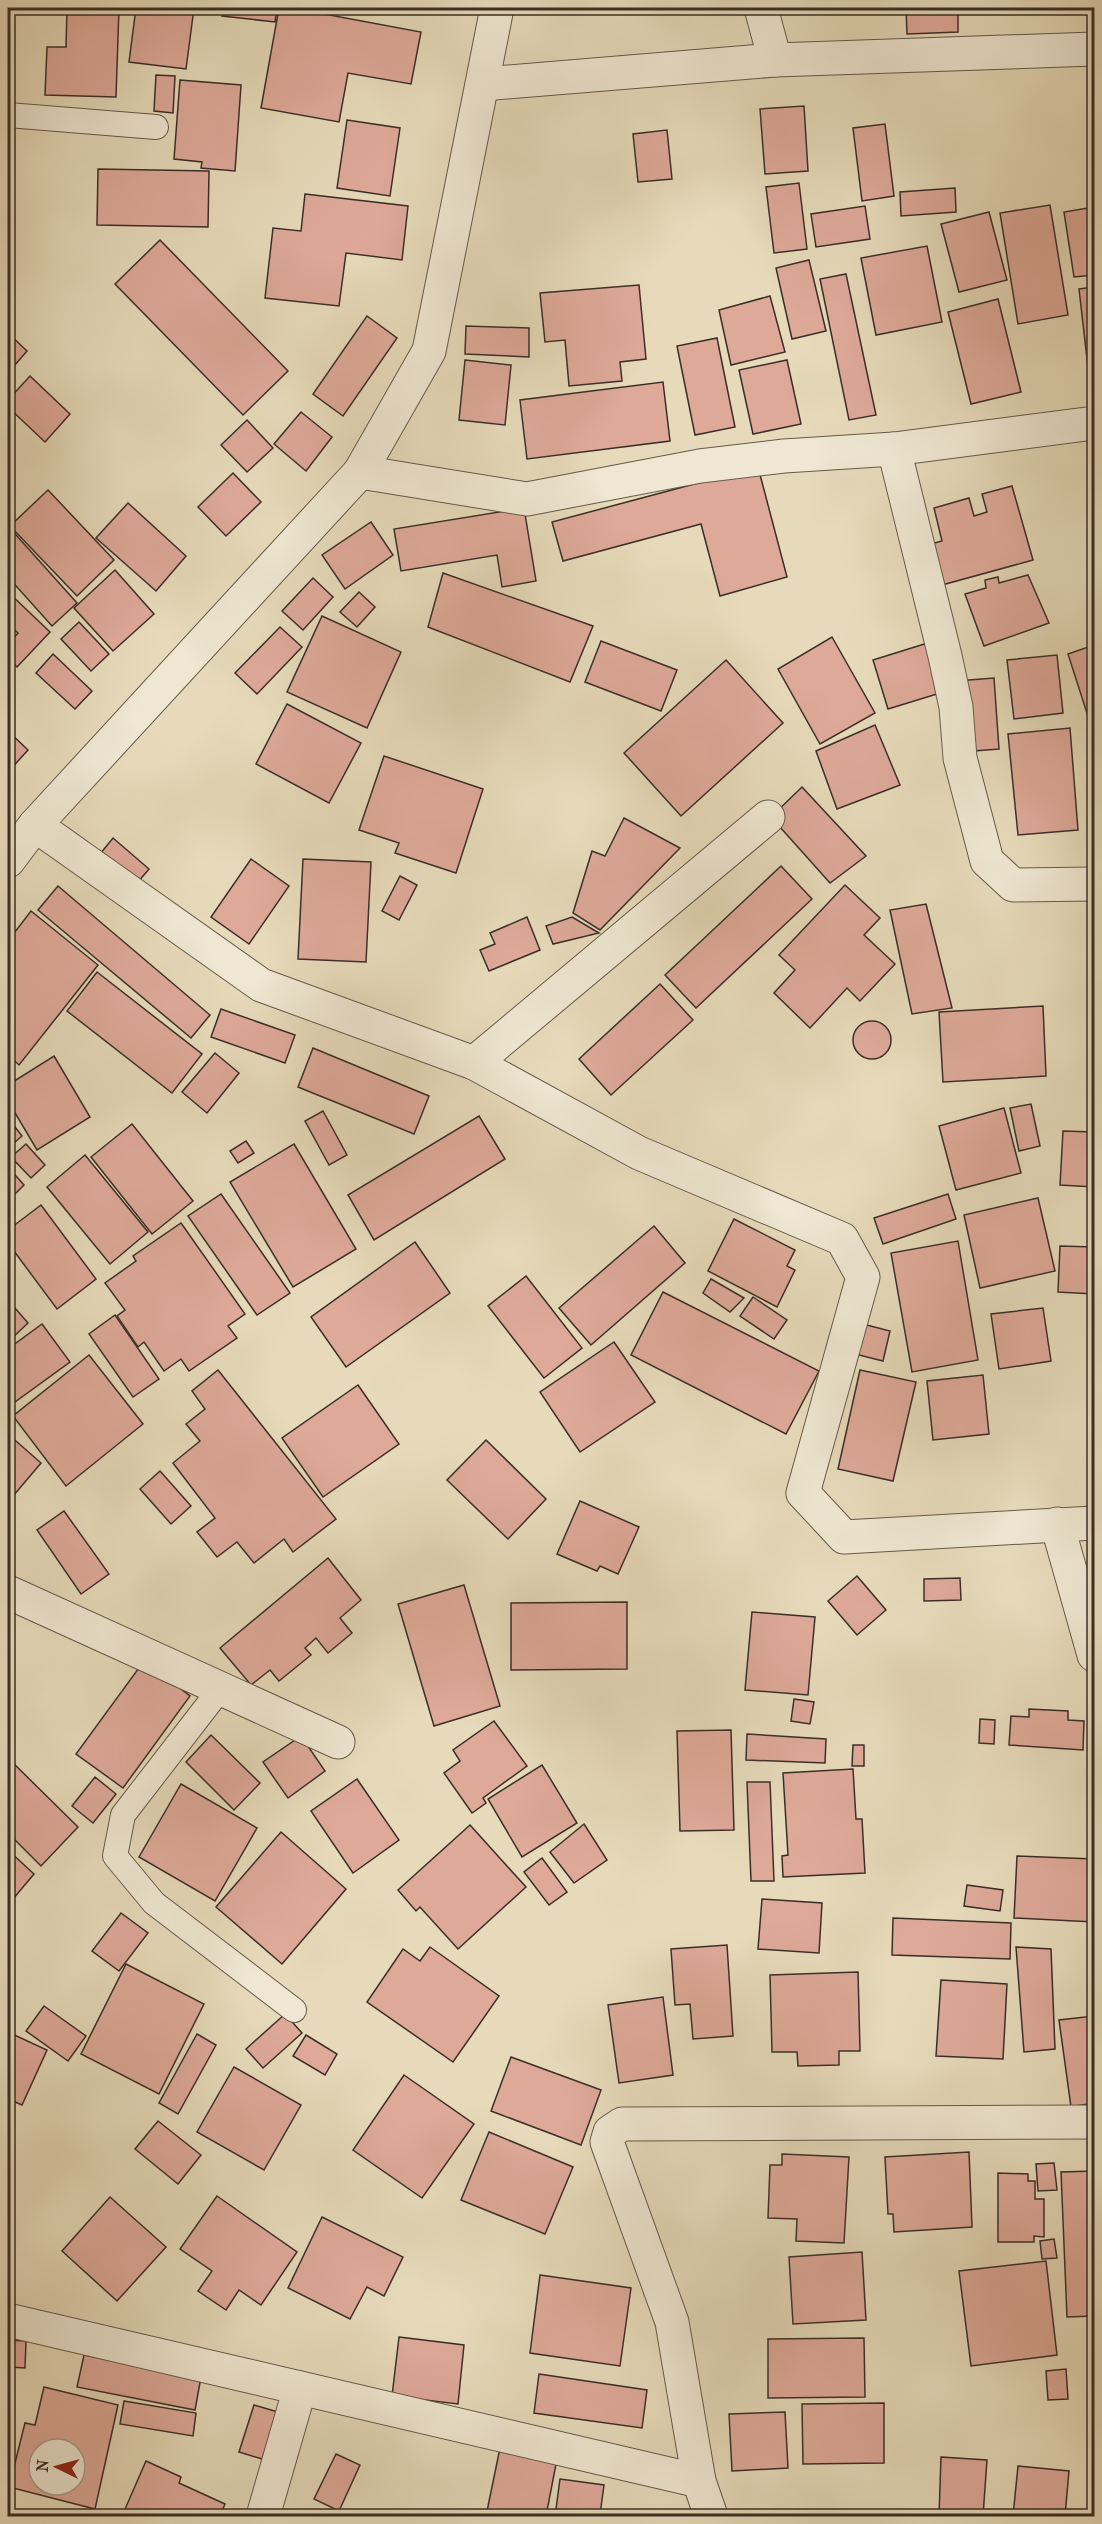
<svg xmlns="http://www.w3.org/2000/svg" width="1102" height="2524" viewBox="0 0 1102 2524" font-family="'IM FELL French Canon',serif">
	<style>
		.building { fill: #dea999; stroke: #3a2f26; stroke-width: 1.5; fill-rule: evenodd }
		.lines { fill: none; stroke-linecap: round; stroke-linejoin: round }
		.service-casing { stroke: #655a4b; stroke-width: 26 }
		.minor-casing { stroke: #655a4b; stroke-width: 35 }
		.service { stroke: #efe7d2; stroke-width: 24 }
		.minor { stroke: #efe7d2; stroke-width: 33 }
	</style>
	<rect width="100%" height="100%" fill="#e6daba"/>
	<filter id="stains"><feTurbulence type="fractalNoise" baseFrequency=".00333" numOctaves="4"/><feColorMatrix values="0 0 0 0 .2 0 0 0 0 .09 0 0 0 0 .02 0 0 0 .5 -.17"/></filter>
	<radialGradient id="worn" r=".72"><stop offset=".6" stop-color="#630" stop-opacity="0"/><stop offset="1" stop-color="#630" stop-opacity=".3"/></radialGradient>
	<!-- building -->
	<g class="building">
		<polygon points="8,8 15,8 8,46"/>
		<polygon points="67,8 119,8 116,97 45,95 47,47 66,47"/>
		<polygon points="136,8 194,8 186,69 129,62"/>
		<polygon points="223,8 277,8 275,22 222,16"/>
		<polygon points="279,8 292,8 421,32 411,84 348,73 339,122 261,108"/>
		<polygon points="906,8 958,8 958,32 907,34"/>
		<polygon points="156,75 175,76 173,113 154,111"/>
		<polygon points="180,80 241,85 235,171 201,168 202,162 174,159"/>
		<polygon points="804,106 808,171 765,174 760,109"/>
		<polygon points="347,120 400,128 390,196 337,188"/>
		<polygon points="885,124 894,196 862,201 853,128"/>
		<polygon points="667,130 672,179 638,182 633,134"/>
		<polygon points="98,169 209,171 208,227 97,225"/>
		<polygon points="799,183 807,249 774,253 766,187"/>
		<polygon points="955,188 956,212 901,216 900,192"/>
		<polygon points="305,194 408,206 402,260 346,253 339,306 265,298 273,228 301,231"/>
		<polygon points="1050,205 1068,315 1018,324 1000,213"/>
		<polygon points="865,206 870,239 816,247 811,214"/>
		<polygon points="1094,207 1094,275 1074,277 1064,212"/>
		<polygon points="989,212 1007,280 959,292 941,224"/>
		<polygon points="160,240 288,371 243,415 115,284"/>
		<polygon points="927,246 942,322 876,335 861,258"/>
		<polygon points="809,260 826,331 792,339 776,268"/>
		<polygon points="846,274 876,415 849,420 820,279"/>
		<polygon points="639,285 646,359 620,362 622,381 569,386 565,340 545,342 540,293"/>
		<polygon points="1094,287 1094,384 1090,385 1079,289"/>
		<polygon points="770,296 785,352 731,365 719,310"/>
		<polygon points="998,299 1021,392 971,404 948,312"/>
		<polygon points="367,316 397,338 343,416 313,394"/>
		<polygon points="466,326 529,328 529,357 465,354"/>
		<polygon points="8,333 27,351 8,373"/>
		<polygon points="717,338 735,427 695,435 677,346"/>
		<polygon points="465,360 511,365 505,425 459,420"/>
		<polygon points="787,360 801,424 753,434 739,370"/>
		<polygon points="30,376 70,414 45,442 8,407 8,400"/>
		<polygon points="663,382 670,441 527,459 520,400"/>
		<polygon points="301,412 332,437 306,471 274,444"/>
		<polygon points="247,420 273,448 247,472 221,445"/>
		<polygon points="758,467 787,577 720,596 701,524 563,561 552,522"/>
		<polygon points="233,473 261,502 226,536 198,507"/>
		<polygon points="1012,486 1033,560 931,588 920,547 942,541 934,508 969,498 974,516 987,512 982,494"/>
		<polygon points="48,490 114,560 77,596 10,526"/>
		<polygon points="128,503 186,556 156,591 96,538"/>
		<polygon points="524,508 536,581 502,587 497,555 401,571 394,529"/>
		<polygon points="371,522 393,555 345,589 322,555"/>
		<polygon points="8,526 77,603 52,626 8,577"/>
		<polygon points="115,570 154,614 113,651 74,608"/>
		<polygon points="443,573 593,626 570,682 428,627"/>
		<polygon points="1028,575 1049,623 984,646 965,594 986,588 985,580 998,577 999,583"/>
		<polygon points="313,578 333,597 303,630 282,611"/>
		<polygon points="8,592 50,632 17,667 8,658 8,644 18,633 8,624"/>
		<polygon points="359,592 375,607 357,627 340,612"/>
		<polygon points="322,616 401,652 367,728 287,692"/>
		<polygon points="79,622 109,654 91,671 61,639"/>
		<polygon points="280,627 302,647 257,694 235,673"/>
		<polygon points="832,637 875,713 820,744 778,669"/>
		<polygon points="601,641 677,670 661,711 585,682"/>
		<polygon points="934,641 950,690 888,709 873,660"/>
		<polygon points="1094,645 1094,735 1068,654"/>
		<polygon points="53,654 92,691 75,709 36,673"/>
		<polygon points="1057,655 1063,713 1014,719 1007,660"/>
		<polygon points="726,660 783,723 681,816 624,753"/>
		<polygon points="994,678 999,749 961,752 956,681"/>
		<polygon points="287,704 361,743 329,803 256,764"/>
		<polygon points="875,725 900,785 837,809 816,751"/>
		<polygon points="1070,728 1078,830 1018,835 1008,734"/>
		<polygon points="8,731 28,750 8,772"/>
		<polygon points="384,756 483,789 456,873 395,853 399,843 359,830"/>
		<polygon points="802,787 866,856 830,883 771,817"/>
		<polygon points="624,818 680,848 600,930 573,913 592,851 605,856"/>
		<polygon points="113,838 149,869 132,889 96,859"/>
		<polygon points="251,859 289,886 249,944 211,917"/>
		<polygon points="303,859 371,862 366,962 298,959"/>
		<polygon points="781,866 812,899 696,1008 665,975"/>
		<polygon points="400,876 417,885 399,920 382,911"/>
		<polygon points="845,885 880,918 864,935 895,964 860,1001 847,988 810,1028 774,993 795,970 779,955"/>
		<polygon points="58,886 210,1015 191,1038 38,910"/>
		<polygon points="926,904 952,1008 912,1014 890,910"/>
		<polygon points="31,911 98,965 19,1065 8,1055 8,941"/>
		<polygon points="527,917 540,950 489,971 480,950 495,944 490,933"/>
		<polygon points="572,917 599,933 553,944 546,926"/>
		<polygon points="97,972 202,1054 172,1093 67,1011"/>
		<polygon points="660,984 693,1020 611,1095 579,1059"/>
		<polygon points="1043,1006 1046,1076 943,1082 939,1012"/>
		<polygon points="221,1009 295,1035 285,1063 211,1037"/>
		<circle cx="872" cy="1040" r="19"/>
		<polygon points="313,1048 429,1096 414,1134 298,1087"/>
		<polygon points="215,1053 239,1073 207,1113 182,1092"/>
		<polygon points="54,1056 90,1117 37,1150 8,1101 8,1085"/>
		<polygon points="1031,1104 1040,1146 1019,1151 1010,1108"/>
		<polygon points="1004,1108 1021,1173 956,1190 939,1126"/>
		<polygon points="323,1111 347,1155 329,1165 305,1121"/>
		<polygon points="479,1116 505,1159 374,1240 348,1195"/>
		<polygon points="8,1118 22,1136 8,1148"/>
		<polygon points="132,1124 193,1201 152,1234 91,1157"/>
		<polygon points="1063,1131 1094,1132 1094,1187 1060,1185"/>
		<polygon points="246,1141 254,1153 238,1163 230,1151"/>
		<polygon points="26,1144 45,1165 31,1178 11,1157"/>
		<polygon points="294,1144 356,1249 293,1287 230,1182"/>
		<polygon points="85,1155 148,1232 110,1264 47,1187"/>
		<polygon points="8,1167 24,1185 8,1201"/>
		<polygon points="221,1194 290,1293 257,1315 188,1216"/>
		<polygon points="948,1194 956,1219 883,1244 874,1218"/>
		<polygon points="1038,1198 1055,1271 980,1288 964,1215"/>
		<polygon points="41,1205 96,1279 57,1309 8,1243 8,1230"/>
		<polygon points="734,1219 795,1250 787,1266 795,1270 777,1307 708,1271"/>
		<polygon points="181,1223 245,1314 228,1326 237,1338 189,1371 181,1359 164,1371 144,1342 138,1347 117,1316 125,1310 105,1283 136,1261 133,1256"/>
		<polygon points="654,1226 685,1263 591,1345 559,1308"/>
		<polygon points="958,1241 978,1360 912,1372 891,1253"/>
		<polygon points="415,1242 450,1293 346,1367 311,1317"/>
		<polygon points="1060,1246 1094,1247 1094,1294 1058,1292"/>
		<polygon points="526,1276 582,1348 544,1378 488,1306"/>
		<polygon points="711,1279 744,1298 730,1312 703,1293"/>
		<polygon points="663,1292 819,1371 786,1434 631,1355"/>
		<polygon points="753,1297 787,1320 774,1339 740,1316"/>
		<polygon points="8,1300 28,1323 8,1342"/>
		<polygon points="1043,1308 1051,1361 999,1369 991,1314"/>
		<polygon points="115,1315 159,1379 133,1397 89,1334"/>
		<polygon points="859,1323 890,1331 883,1361 851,1353"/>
		<polygon points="42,1324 70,1362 8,1407 8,1349"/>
		<polygon points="614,1342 655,1402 580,1452 540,1392"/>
		<polygon points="89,1355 143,1424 66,1486 13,1416"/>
		<polygon points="218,1370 336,1519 293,1552 284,1539 254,1563 237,1542 217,1557 197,1532 215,1518 173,1463 200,1441 186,1424 205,1409 192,1391"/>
		<polygon points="860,1370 916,1382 893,1481 838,1469"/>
		<polygon points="983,1375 989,1434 933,1440 927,1381"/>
		<polygon points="358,1385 399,1444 323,1497 282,1438"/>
		<polygon points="8,1434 41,1463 8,1502"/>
		<polygon points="486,1440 546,1499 508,1539 447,1480"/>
		<polygon points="160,1471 191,1506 171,1524 140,1489"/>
		<polygon points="580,1501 639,1527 618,1574 600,1566 597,1571 557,1554"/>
		<polygon points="64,1511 109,1574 81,1594 37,1530"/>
		<polygon points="328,1558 361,1600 340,1618 352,1633 328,1653 316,1638 305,1648 311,1655 279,1681 270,1670 251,1685 220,1648"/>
		<polygon points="857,1576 886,1610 857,1635 828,1601"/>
		<polygon points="960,1578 961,1600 924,1601 924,1579"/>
		<polygon points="464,1585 500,1706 434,1726 398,1604"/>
		<polygon points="627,1602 627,1669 511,1670 511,1603"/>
		<polygon points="752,1612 815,1617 808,1695 745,1690"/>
		<polygon points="144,1661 190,1696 123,1788 76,1754"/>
		<polygon points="794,1699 814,1702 810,1724 791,1721"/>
		<polygon points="1029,1709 1068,1711 1068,1720 1084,1721 1083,1750 1009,1745 1011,1716 1029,1717"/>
		<polygon points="980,1719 995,1720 994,1744 979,1743"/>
		<polygon points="494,1721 527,1766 483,1798 486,1803 472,1813 444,1773 460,1761 453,1750"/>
		<polygon points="731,1730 734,1830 680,1831 677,1731"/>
		<polygon points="747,1734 826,1739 825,1763 746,1760"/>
		<polygon points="211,1735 260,1783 234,1810 186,1762"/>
		<polygon points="301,1736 325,1771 288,1798 263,1762"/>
		<polygon points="853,1745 864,1745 864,1766 852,1766"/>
		<polygon points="8,1758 78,1827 41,1866 8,1833"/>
		<polygon points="542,1765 577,1823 522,1857 488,1799"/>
		<polygon points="853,1769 856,1819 862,1819 865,1873 783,1877 782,1856 788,1855 783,1773"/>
		<polygon points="95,1777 116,1794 93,1823 72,1806"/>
		<polygon points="357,1779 399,1840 353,1873 311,1811"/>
		<polygon points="747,1782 770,1782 774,1881 751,1881"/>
		<polygon points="181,1784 257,1828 215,1901 139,1857"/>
		<polygon points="584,1824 607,1860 574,1883 550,1852"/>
		<polygon points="470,1825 526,1887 458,1949 420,1907 416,1911 398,1890"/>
		<polygon points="281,1832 346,1889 282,1964 216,1907"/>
		<polygon points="8,1850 34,1874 8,1905"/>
		<polygon points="1017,1856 1094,1859 1094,1922 1014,1918"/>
		<polygon points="542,1858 567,1892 549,1905 524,1872"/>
		<polygon points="967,1885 1003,1890 1000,1911 964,1906"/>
		<polygon points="762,1899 822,1903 819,1953 758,1949"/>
		<polygon points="121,1913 148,1933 119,1971 92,1951"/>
		<polygon points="893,1918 1011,1923 1010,1959 892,1955"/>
		<polygon points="727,1945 733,2036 693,2039 690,2004 675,2005 671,1949"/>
		<polygon points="430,1947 499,1996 453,2062 367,2002 403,1949 420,1961"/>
		<polygon points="1016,1947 1051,1949 1055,2049 1024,2052"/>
		<polygon points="126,1964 204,2004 159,2094 81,2054"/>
		<polygon points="858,1972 860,2051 839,2051 839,2065 798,2066 797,2052 772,2052 770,1975"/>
		<polygon points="941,1980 1007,1984 1003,2059 936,2056"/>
		<polygon points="663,1997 673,2075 619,2083 608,2005"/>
		<polygon points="44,2006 86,2036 68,2061 26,2031"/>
		<polygon points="285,2014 302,2033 263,2068 246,2049"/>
		<polygon points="1094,2016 1094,2103 1071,2107 1059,2020"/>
		<polygon points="8,2032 47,2050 22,2105 8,2099"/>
		<polygon points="197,2034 216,2045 178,2114 159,2103"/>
		<polygon points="306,2035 337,2054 325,2075 293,2056"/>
		<polygon points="511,2057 601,2090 581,2145 491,2111"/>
		<polygon points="234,2067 301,2105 264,2170 197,2132"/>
		<polygon points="404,2075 474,2124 422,2198 353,2150"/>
		<polygon points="158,2121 201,2155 178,2184 135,2149"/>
		<polygon points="489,2132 573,2167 545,2234 461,2200"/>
		<polygon points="969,2152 972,2227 894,2232 893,2214 888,2214 885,2157"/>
		<polygon points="782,2154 849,2157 844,2243 796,2241 797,2219 768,2218 770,2165 782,2165"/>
		<polygon points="1054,2163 1057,2190 1038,2191 1036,2164"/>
		<polygon points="1094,2171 1094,2316 1067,2317 1061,2172"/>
		<polygon points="998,2173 1028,2174 1028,2181 1035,2181 1035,2199 1044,2199 1044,2237 1034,2236 1034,2242 998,2242"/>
		<polygon points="217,2196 297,2252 261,2305 239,2290 226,2310 198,2291 212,2271 180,2249"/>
		<polygon points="110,2197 166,2247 117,2301 62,2251"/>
		<polygon points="322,2217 403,2257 384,2296 367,2287 350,2319 288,2288"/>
		<polygon points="1054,2239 1057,2258 1042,2259 1040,2241"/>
		<polygon points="862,2252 866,2320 793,2324 789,2257"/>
		<polygon points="1046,2261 1057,2355 971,2366 959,2271"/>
		<polygon points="540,2275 631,2288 620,2366 530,2353"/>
		<polygon points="399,2337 464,2345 458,2404 392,2396"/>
		<polygon points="864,2338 865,2397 768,2398 768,2339"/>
		<polygon points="8,2340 26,2341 25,2368 8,2367"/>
		<polygon points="84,2355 201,2377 195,2410 77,2387"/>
		<polygon points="1066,2369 1068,2399 1048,2400 1046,2371"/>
		<polygon points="539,2374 647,2390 642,2428 534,2413"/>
		<path d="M 44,2387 L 118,2405 L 95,2509 L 9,2487 L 25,2423 L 35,2425 ZM 39,2449 L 75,2449 L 75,2485 L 39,2485 Z"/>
		<polygon points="8,2398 12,2398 8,2454"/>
		<polygon points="124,2401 196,2413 193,2436 120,2424"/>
		<polygon points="884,2403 884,2463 803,2464 802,2404"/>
		<polygon points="254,2405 278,2412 262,2459 239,2452"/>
		<polygon points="785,2412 788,2468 732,2471 729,2414"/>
		<polygon points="500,2448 557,2459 546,2516 486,2516"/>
		<polygon points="336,2454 360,2465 339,2511 314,2499"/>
		<polygon points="941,2457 987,2460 983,2516 939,2516"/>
		<polygon points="146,2461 181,2477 179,2483 225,2504 220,2516 122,2516"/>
		<polygon points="1018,2466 1069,2471 1065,2516 1013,2516"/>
		<polygon points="560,2479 604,2485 600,2515 556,2509"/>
	</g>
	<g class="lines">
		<!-- service casing -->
		<g class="service-casing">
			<g id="service">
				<polyline points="8,115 156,127"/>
				<polyline points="221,1688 123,1815 115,1856 154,1903 294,2010"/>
			</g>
		</g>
		<!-- minor casing -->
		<g class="minor-casing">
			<g id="minor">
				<polyline points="761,8 775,60"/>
				<polyline points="483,84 775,60 1094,49"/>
				<polyline points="894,449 945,656 956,707 960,758 987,861 1013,885 1094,884"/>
				<polyline points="360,472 527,499 700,466 784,456 894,449 1094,423"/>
				<polyline points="35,825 261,985 474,1063 639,1153 842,1239 863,1277 803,1493 844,1537 1094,1523"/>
				<polyline points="8,861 35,825 360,472 429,351 497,8"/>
				<polyline points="474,1063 768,817"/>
				<polyline points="1057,1524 1094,1655"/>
				<polyline points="8,1592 338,1742"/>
				<polyline points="8,2320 699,2481"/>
				<polyline points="263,2516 300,2388"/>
				<polyline points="711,2516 699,2481 672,2322 607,2142 610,2132 622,2124 1094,2122"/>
			</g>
		</g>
		<!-- service -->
		<use href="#service" class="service"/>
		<!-- minor -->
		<use href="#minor" class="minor"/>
	</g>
	<!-- margin -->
	<rect width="1102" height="2524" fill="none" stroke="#e6daba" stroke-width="30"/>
	<rect x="9" y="9" width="1084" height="2506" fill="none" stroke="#3a2f26" stroke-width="3"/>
	<rect x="15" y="15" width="1072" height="2494" fill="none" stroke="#3a2f26" stroke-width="1.5"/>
	<!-- north arrow -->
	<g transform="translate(57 2467) rotate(275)"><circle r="28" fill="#efe7d2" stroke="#a79d8d" stroke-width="1.5"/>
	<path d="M0-4.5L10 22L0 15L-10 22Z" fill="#8f2418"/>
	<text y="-9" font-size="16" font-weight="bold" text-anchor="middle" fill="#3a2f26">N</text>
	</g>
	<rect width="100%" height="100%" filter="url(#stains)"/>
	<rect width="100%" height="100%" fill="url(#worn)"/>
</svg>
